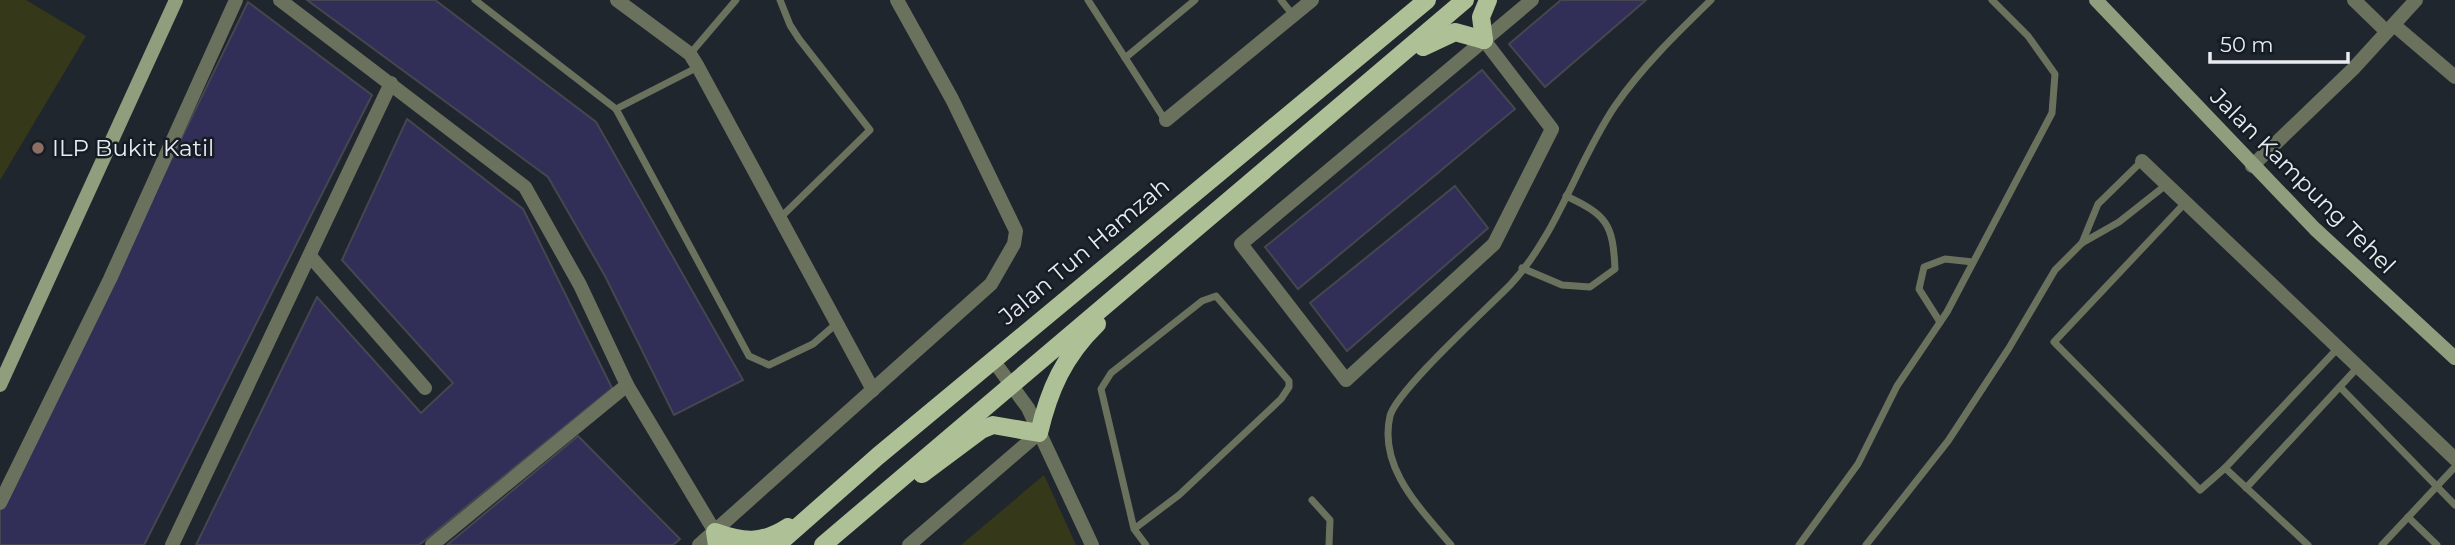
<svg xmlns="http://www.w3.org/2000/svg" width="2455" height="545" viewBox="0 0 2455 545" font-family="Montserrat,sans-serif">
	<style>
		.green { fill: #35391a }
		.building { fill: #312e57; stroke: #464650; stroke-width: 2 }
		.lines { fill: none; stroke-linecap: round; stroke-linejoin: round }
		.lane { stroke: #6a725e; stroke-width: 7 }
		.street { stroke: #6a725e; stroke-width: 14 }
		.secondary { stroke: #909e7e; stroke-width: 14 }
		.primary { stroke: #aec096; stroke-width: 18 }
		.education-dot { fill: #8d6e63; stroke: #161c23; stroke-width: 2.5 }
		.labels { text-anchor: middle; stroke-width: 5; stroke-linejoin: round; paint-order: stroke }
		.poi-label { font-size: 23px; fill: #e8ecf1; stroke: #161c23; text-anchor: start }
		.street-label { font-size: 23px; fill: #e8ecf1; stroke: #161c23 }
	</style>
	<rect width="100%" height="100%" fill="#20262d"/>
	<!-- green -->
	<g class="green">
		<polygon points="0,0 26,0 86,36 0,180"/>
		<polygon points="1044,475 1076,545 961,545"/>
	</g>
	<!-- building -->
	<g class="building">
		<polygon points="307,0 435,0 596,122 743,380 674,415 605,276 548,177"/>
		<polygon points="1561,0 1646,0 1545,87 1509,44"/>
		<polygon points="248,2 372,95 144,545 0,545 0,510"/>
		<polygon points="1482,70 1515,109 1298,289 1265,247"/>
		<polygon points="407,119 523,209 612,388 419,545 196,545 317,297 421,413 453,383 342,260"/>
		<polygon points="1455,186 1488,228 1347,351 1310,303"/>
		<polygon points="578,436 680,539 673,545 447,545"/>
	</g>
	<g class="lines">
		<!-- lane -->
		<g class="lane">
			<polyline points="475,0 616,109 749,356 769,365 813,344 836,324"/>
			<polyline points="1088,0 1165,120"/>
			<polyline points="1281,0 1293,15"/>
			<polyline points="690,54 736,0"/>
			<polyline points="1125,58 1195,0"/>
			<polyline points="616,109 698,67"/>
			<polyline points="2185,203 2054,342 2200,490 2225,468 2338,348"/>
			<polyline points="780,218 870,130 799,39 790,25 780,0"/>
			<polyline points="2082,243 2098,204 2142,161"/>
			<path d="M 1522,268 L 1562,285 L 1590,287 L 1615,269 C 1613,224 1607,215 1566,196"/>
			<polyline points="1940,322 1919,289 1924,267 1945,259 1973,262"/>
			<polyline points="2340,387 2455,505"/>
			<polyline points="2225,468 2308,545"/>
			<polyline points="2246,488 2358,367"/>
			<polyline points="1312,500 1330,520 1329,545"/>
			<polyline points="2408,517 2437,545"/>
			<polyline points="1134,529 1179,495 1281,399 1289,387 1289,381 1216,296 1202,301 1111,373 1101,389 1134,529 1146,545"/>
			<path d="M 1451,545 C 1421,509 1378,468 1390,416 C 1397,390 1487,309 1511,284 C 1558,233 1577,162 1615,106 C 1642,67 1677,33 1711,0"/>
			<polyline points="1799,545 1858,464 1897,386 1947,312 2052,113 2055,74 2028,36 1992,0"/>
			<polyline points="1866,545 1948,441 2009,348 2055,270 2082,243 2119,222 2166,185"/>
			<polyline points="2382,545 2455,467"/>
		</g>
		<!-- street -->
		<g class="street">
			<polyline points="280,0 525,187 580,285 627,385 715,532"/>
			<polyline points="617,0 690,54 698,67 873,390"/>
			<polyline points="2354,0 2387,32"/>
			<polyline points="2394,25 2455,77"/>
			<polyline points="1484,40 1552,129 1494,244 1346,380 1241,244 1532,0"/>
			<polyline points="1166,120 1312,0"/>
			<polyline points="2142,161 2455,459"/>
			<polyline points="2252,166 2353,69 2416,0"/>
			<polyline points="310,256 425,388"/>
			<polyline points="993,360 1028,408 1092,545"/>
			<polyline points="0,503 110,279 236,0"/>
			<polyline points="172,545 391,83"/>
			<polyline points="432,545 627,385"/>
			<polyline points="699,545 991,284 1014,244 1016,231 952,99 897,0"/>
			<polyline points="909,545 1039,433"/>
		</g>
		<!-- secondary -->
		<g class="secondary">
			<polyline points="2096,0 2315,229 2455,358"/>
			<polyline points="0,385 176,0"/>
		</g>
		<!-- primary -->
		<g class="primary">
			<polyline points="1484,40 1481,17 1488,0"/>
			<polyline points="1423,47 1455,32 1484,40"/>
			<path d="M 922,474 L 981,430 L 993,425 L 1039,433 C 1049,390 1064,356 1097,324"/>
			<path d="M 717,545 L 715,532 C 743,542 762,544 788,527"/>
			<polyline points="777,545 878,456 1427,0"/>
			<polyline points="823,545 1465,0"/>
		</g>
	</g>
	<!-- markers -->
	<circle class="education-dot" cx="38" cy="148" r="7"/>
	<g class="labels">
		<!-- poi labels -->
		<g class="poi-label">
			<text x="52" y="156">ILP Bukit Katil</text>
		</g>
		<!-- street labels -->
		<g class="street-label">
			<text transform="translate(2303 181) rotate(45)" y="8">Jalan Kampung Tehel</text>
			<text transform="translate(1084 251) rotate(-40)" y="8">Jalan Tun Hamzah</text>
		</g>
	</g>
	<!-- scale -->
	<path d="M2210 52v10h138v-10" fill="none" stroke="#e8ecf1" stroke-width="3.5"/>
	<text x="2220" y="52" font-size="21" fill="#e8ecf1" stroke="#161c23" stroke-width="5" paint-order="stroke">50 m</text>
</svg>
